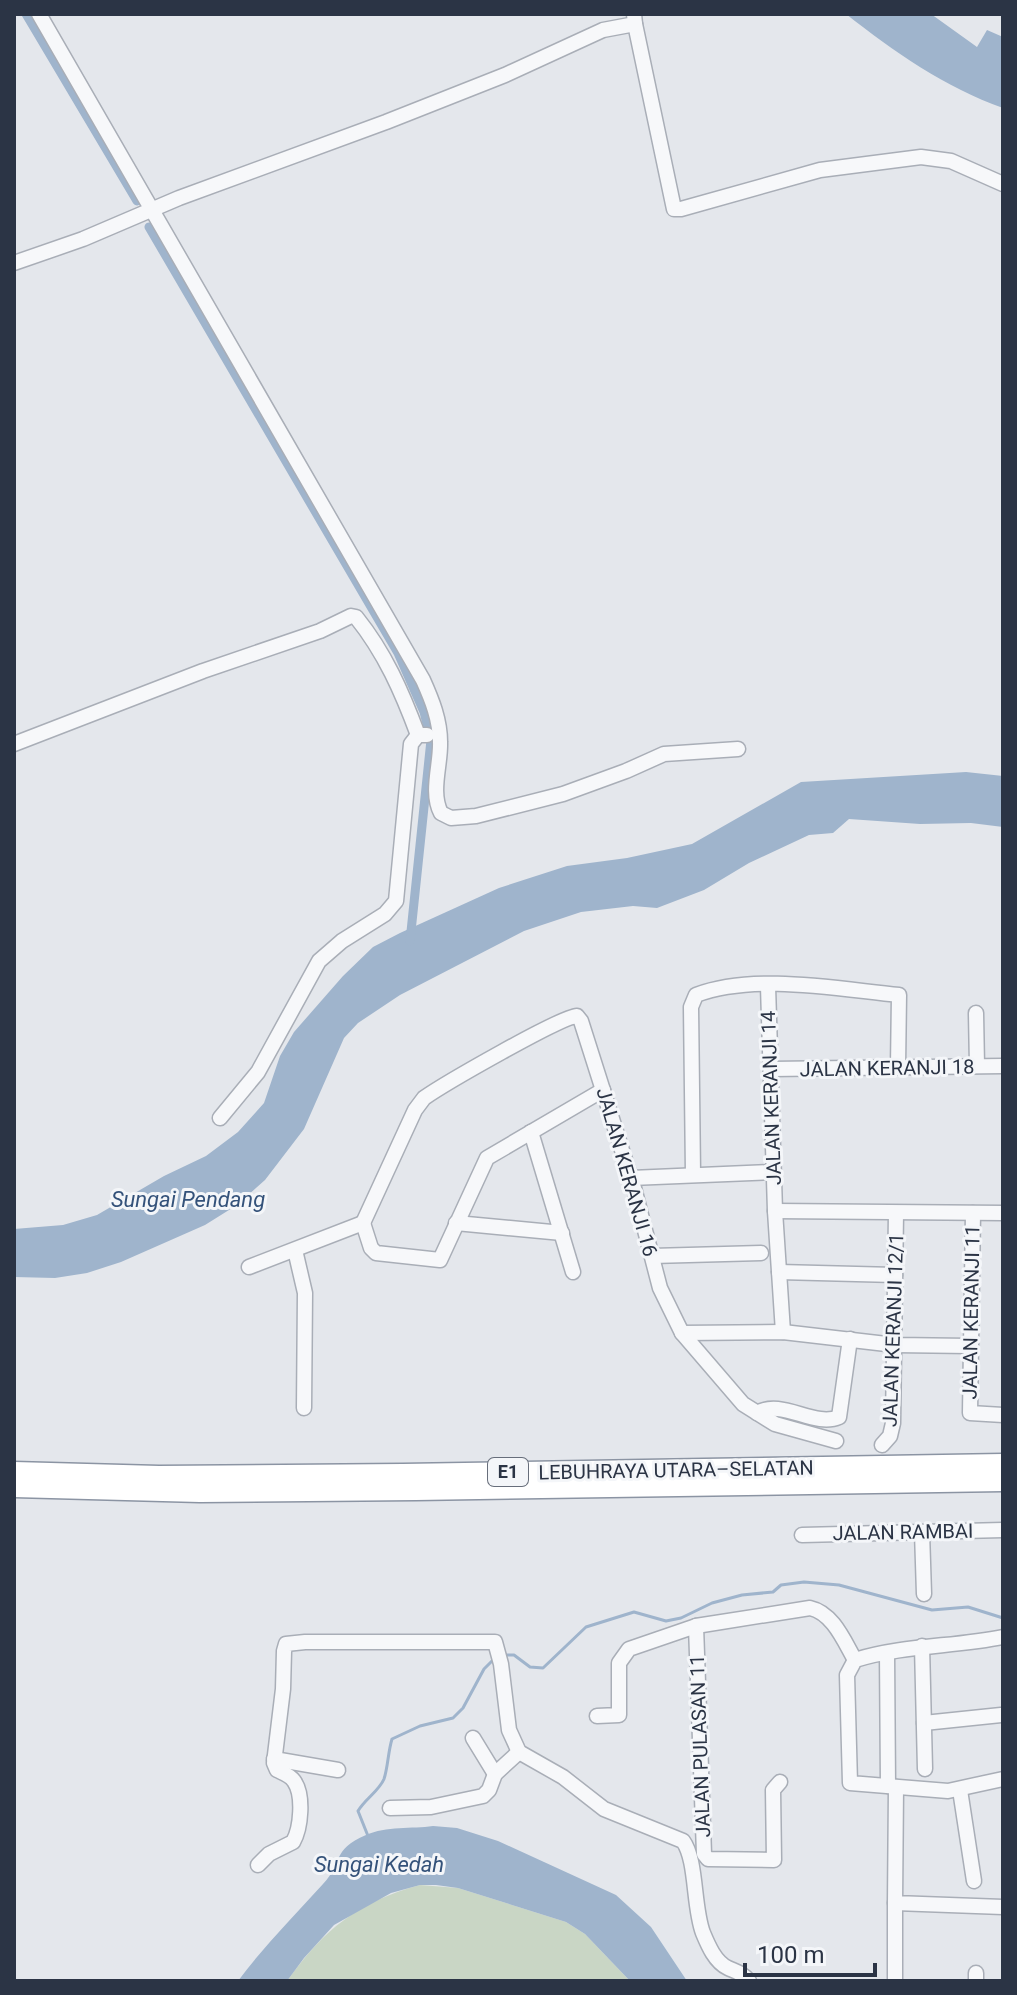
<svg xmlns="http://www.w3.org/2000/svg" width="1017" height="1995" viewBox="0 0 1017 1995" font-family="Roboto,sans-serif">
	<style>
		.green { fill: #c9d6c5 }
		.water { fill: #9fb4cc }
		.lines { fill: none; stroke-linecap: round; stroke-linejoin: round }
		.stream { stroke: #9fb4cc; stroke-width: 3 }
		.canal { stroke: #9fb4cc; stroke-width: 9 }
		.minor-casing { stroke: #a9aeb7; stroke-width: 17 }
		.highway-casing { stroke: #8b94a3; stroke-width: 23 }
		.minor { stroke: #f7f8fa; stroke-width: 14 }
		.highway { stroke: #fff; stroke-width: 20 }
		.labels { text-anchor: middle; stroke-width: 6; stroke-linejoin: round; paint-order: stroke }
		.shield { fill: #f4f6f9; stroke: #676e7b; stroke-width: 2 }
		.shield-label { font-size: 18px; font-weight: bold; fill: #2b3445 }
		.street-label { font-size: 20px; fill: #2b3445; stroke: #f4f6f9 }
		.water-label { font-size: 22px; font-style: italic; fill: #34527a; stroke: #f4f6f9 }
	</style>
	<rect width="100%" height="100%" fill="#e4e7ec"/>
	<!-- green -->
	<path class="green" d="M 420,1885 L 458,1888 L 566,1922 L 585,1934 L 630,1981 L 287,1981 C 324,1929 358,1902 420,1885 Z"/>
	<!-- water -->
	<g class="water">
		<path d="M 846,14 L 931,14 L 977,47 L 987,30 L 1003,37 L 1003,108 C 946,88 893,51 846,14 Z"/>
		<polygon points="966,772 1003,776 1003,827 971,823 920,824 849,819 833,833 809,835 749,863 704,890 657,908 633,906 581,912 524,931 400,995 358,1023 344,1038 304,1129 265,1180 237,1205 205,1225 121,1262 87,1273 55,1278 14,1277 14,1229 63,1225 97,1215 164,1176 206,1156 238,1132 264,1103 280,1056 294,1032 343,976 373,947 400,933 499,888 567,866 627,858 692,844 801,782"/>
		<path d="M 433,1826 L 457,1828 L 498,1841 L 616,1895 L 651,1927 L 687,1981 L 630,1981 L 585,1934 L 566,1922 L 458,1888 L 436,1885 L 420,1885 L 391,1893 L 334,1925 L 304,1958 L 287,1981 L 238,1981 C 264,1946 294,1916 323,1884 C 343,1863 331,1850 366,1835 C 386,1826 412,1829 433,1826 Z"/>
	</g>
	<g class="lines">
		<!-- stream -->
		<g class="stream">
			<polyline points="502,1655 514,1655 530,1667 543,1668 586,1627 634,1612 666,1621 681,1618 712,1603 742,1595 773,1592 781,1585 804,1582 839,1585 932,1610 968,1607 1003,1618"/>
			<path d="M 368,1836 L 358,1811 C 365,1799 379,1791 384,1779 C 388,1767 388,1752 392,1739 L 420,1726 L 453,1718 L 463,1708 L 484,1669 L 495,1658"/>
		</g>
		<!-- canal -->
		<g class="canal">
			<polyline points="26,14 137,201"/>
			<polyline points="149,227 398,653 424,712 431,740 410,941"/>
		</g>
		<!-- minor casing -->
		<g class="minor-casing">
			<g id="minor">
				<path d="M 39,14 L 423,680 C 432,700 440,720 440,742 C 441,764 430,792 441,813 L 451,818 L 476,816 L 563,794 L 626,771 L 664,754 L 738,749"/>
				<polyline points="635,24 674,209 681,209 820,170 921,157 951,161 1003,184"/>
				<polyline points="14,263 83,239 179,198 386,122 505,75 603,30 635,24 634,14"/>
				<path d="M 14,744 L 203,671 L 320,631 L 351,616 L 356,617 C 385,653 402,692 418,735"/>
				<polyline points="768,986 775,1211 783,1332"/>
				<polyline points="976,1013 977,1066"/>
				<polyline points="771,1069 1003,1066"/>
				<polyline points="220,1118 258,1072 319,961 342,941 385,914 396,901 411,744 418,735 427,735"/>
				<polyline points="531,1132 573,1272"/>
				<path d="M 693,1174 L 691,1007 L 696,995 C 755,973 837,989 899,995 L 898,1067"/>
				<polyline points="631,1178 773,1172"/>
				<polyline points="775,1211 1003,1213"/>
				<polyline points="973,1213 970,1413 1003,1415"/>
				<path d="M 363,1223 L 415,1110 L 424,1098 C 444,1084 560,1017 577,1016 L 581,1021 L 634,1188 L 660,1288 L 682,1333 L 743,1404 L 775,1424 L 836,1441"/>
				<polyline points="363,1223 371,1248 376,1253 440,1260 487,1158 603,1090"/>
				<polyline points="456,1223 562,1233"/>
				<polyline points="295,1250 305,1293 304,1408"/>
				<polyline points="652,1256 761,1253"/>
				<polyline points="249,1267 363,1223"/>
				<polyline points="779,1272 895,1275"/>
				<polyline points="682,1333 783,1332 895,1345 970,1346"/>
				<path d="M 757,1413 C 782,1398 814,1428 839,1417 L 850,1339"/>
				<polyline points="882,1445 890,1436 893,1423 896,1213"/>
				<polyline points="922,1532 924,1594"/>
				<polyline points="802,1535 1003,1530"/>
				<polyline points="696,1626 704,1854 708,1859 774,1860 773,1790 780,1782"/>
				<path d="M 1003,1637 C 954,1647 903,1645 855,1660 L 847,1675 L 850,1783 L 948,1791 L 1003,1779"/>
				<polyline points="922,1646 925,1769"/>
				<polyline points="887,1653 888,1786"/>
				<path d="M 597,1716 L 619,1715 L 619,1663 L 629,1649 L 696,1626 L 810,1608 C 833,1613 844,1641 855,1660"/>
				<polyline points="924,1723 1001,1715"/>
				<polyline points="473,1738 495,1774"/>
				<polyline points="274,1759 338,1770"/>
				<polyline points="896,1787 895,1903 1003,1907"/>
				<polyline points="960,1790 974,1881"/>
				<polyline points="390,1808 431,1807 483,1796 489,1790 495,1774 519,1752"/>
				<path d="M 258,1865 L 269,1854 L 293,1842 C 301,1828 304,1795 294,1781 C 290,1775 283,1773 277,1770 L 274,1763 L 283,1689 L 284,1651 L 286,1644 L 305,1642 L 495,1642 L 501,1664 L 509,1730 L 519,1752 L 563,1777 L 604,1809 L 683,1841 C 697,1860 693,1907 703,1933 C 708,1945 715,1962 728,1968 C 737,1972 742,1973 749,1981"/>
				<polyline points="976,1973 976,1981"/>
				<polyline points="895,1981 895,1903"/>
			</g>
		</g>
		<!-- highway casing -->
		<g class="highway-casing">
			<g id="highway">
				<polyline points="14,1472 159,1476 403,1474 1003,1464"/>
				<polyline points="14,1487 200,1492 416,1490 1003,1481"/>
			</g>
		</g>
		<!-- minor -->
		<use href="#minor" class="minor"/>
		<!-- highway -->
		<use href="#highway" class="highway"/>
	</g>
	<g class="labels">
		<!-- shield labels -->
		<rect class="shield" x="488" y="1458" width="40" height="28" rx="6"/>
		<g class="shield-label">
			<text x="508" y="1478">E1</text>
		</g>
		<!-- street labels -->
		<g class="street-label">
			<text transform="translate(887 1068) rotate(-1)" y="7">JALAN KERANJI 18</text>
			<text transform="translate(771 1098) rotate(-92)" y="7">JALAN KERANJI 14</text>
			<text transform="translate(627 1172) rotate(74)" y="7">JALAN KERANJI 16</text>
			<text transform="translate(971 1312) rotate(-89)" y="7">JALAN KERANJI 11</text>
			<text transform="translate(893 1330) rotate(-88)" y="7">JALAN KERANJI 12/1</text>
			<text transform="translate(676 1470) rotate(-1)" y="7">LEBUHRAYA UTARA–SELATAN</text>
			<text transform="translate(903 1532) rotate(-1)" y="7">JALAN RAMBAI</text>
			<text transform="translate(700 1746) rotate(-92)" y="7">JALAN PULASAN 11</text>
		</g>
		<!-- water labels -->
		<g class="water-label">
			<text x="188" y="1207">Sungai Pendang</text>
			<text x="379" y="1872">Sungai Kedah</text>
		</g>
	</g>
	<!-- border -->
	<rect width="1017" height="1995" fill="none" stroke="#2b3445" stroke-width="32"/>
	<!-- scale -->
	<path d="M745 1963v12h130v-12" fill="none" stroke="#2b3445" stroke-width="4"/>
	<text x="757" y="1963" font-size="24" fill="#2b3445" stroke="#f4f6f9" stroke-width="6" paint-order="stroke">100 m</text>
</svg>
